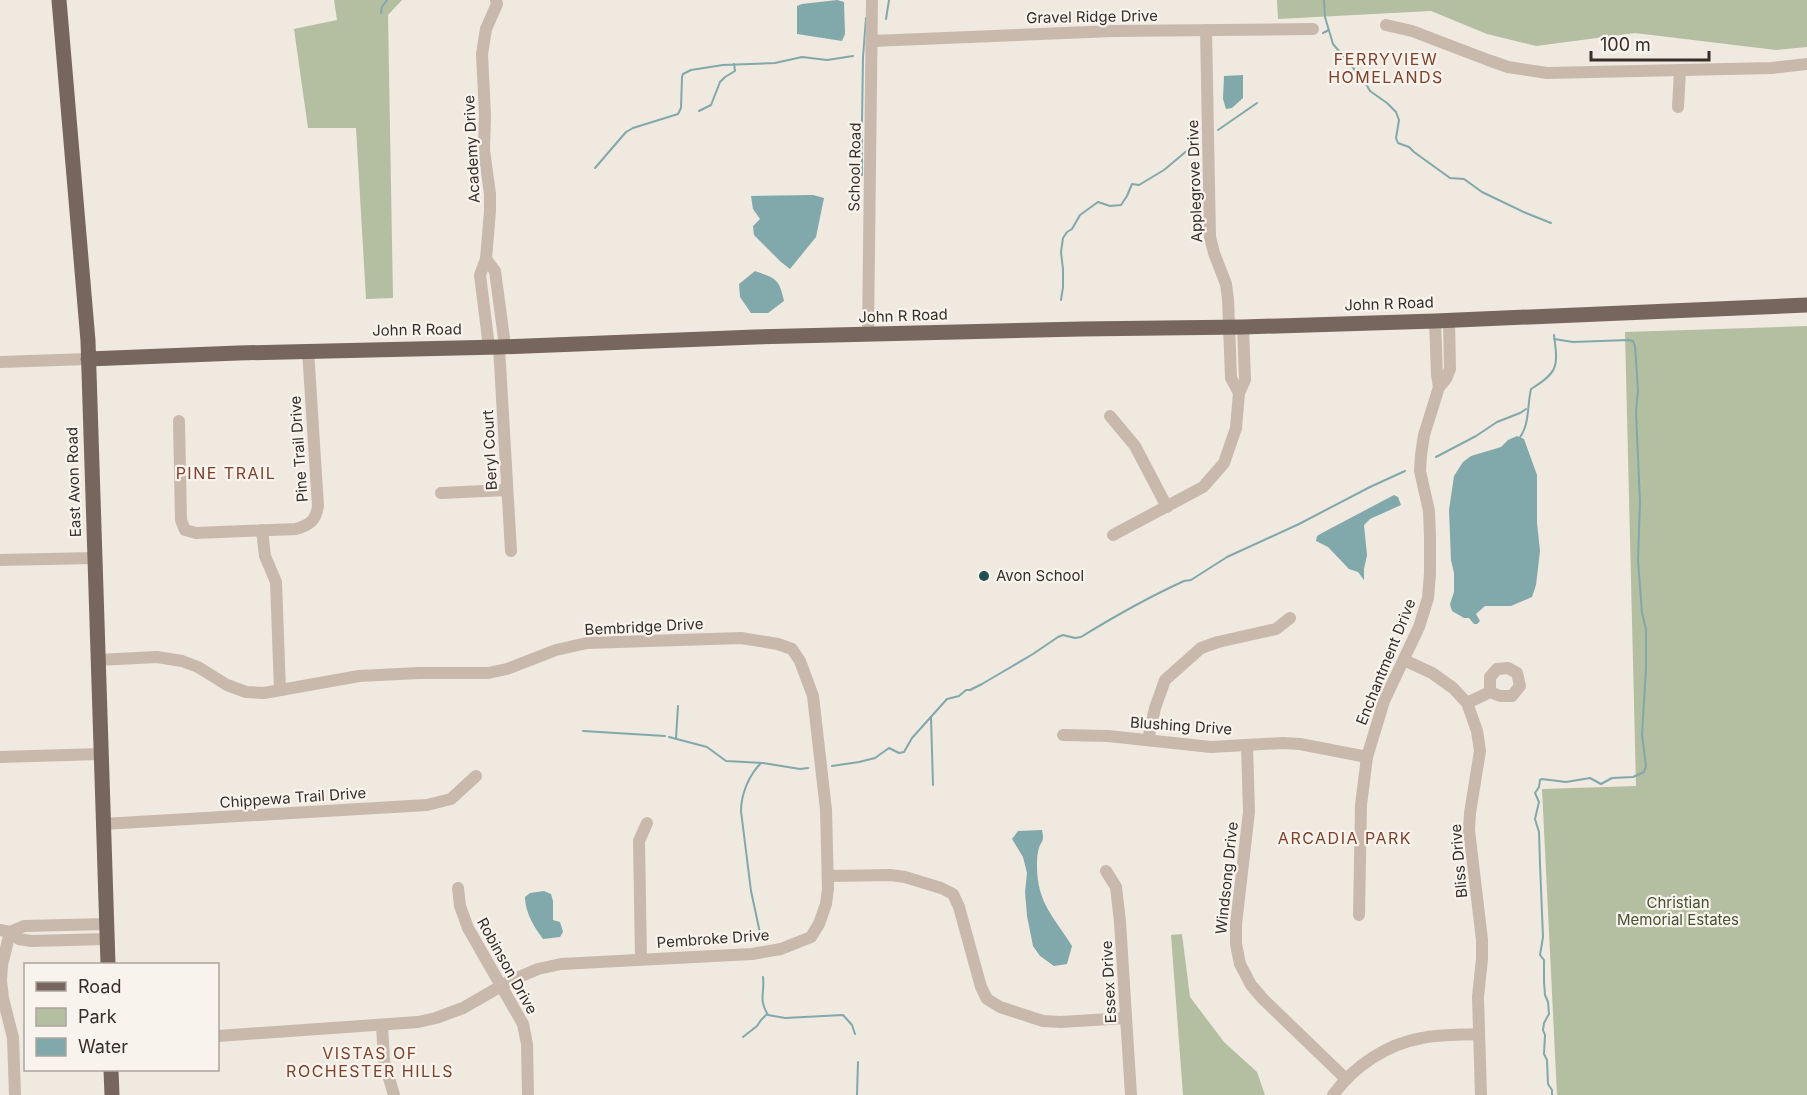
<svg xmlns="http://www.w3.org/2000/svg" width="1807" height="1095" viewBox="0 0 1807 1095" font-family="Inter,sans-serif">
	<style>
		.green { fill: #b4bea1 }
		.water { fill: #81a8ab }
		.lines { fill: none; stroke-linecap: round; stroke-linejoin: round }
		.stream { stroke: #81a8ab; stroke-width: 2 }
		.minor { stroke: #c8b9ac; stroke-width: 12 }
		.major { stroke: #77665d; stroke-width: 15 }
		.poi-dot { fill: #245054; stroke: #f8f3ec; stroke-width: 2 }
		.labels { text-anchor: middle; stroke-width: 4.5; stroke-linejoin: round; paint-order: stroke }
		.street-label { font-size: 15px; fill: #362e2a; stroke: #f8f3ec }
		.poi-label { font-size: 15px; fill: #362e2a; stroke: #f8f3ec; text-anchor: start }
		.park-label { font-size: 15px; fill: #455231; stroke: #f8f3ec }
		.neighbourhood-label { font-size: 16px; letter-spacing: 1.5px; fill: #7d412c; stroke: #f8f3ec }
	</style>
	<rect width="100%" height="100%" fill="#f0e9e0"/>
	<!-- green -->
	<g class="green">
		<polygon points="334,0 402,0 388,15 393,298 366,299 356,128 308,128 294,29 337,20"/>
		<polygon points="1277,0 1807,0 1807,47 1776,50 1635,33 1536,46 1487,34 1431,11 1278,19"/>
		<polygon points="1807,326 1807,1095 1557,1095 1542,789 1636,786 1625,332"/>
		<polygon points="1182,934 1190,997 1224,1042 1257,1072 1265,1095 1183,1095 1171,935"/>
	</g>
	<!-- water -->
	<g class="water">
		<polygon points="837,0 844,2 845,34 842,41 797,34 797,6 802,4"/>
		<polygon points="1243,75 1243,98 1232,108 1226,109 1223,99 1224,76"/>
		<polygon points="813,195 824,198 816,237 790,269 781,262 754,235 753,226 760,219 753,209 751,196"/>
		<path d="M 755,271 C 776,279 779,278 784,301 L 768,313 L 751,313 L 740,297 L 739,284 Z"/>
		<polygon points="1517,436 1524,439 1537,475 1537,523 1540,551 1536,585 1532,597 1511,606 1485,606 1476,614 1480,621 1477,624 1474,624 1469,618 1464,618 1452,611 1450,604 1454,592 1454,573 1451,560 1449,510 1454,476 1463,462 1471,456 1501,447 1508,440"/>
		<polygon points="1394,495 1398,497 1401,505 1370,519 1364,525 1367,555 1364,569 1364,580 1358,572 1349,569 1328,547 1316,541 1317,536 1322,533"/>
		<path d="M 1042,830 C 1045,844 1040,840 1038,852 C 1037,856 1037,861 1037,866 C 1037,903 1054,917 1072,946 L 1067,964 L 1054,966 L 1040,956 L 1033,946 L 1027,916 L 1025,892 L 1027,873 L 1023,857 L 1012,839 L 1018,831 Z"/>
		<path d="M 544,891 L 551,894 L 553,901 L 553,920 L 560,922 L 563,932 L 560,937 L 543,939 C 534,927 525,912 525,897 L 530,893 Z"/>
	</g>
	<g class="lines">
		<!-- stream -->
		<g class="stream">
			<polyline points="1324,0 1325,17 1333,44 1365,82 1370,91 1387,103 1396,112 1399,120 1396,138 1398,143 1409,147 1414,152 1450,178 1464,179 1482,192 1526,213 1551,223"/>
			<polyline points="381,13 382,7 387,0"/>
			<polyline points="886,19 889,0"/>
			<polyline points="1323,33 1329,30"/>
			<polyline points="699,111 711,105 720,82 725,77 735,71 734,64"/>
			<polyline points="862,123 863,57 866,18"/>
			<polyline points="1218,130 1257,103"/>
			<polyline points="862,132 862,175"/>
			<polyline points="595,168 626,132 633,128 678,114 681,108 682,77 683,74 691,70 723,65 775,63 802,57 827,60 853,56"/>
			<polyline points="1061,300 1063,287 1063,269 1061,252 1063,238 1067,232 1072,229 1080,215 1098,202 1110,206 1121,205 1127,196 1132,184 1139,185 1164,170 1189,149"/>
			<path d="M 1518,440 C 1530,426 1527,406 1531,389 C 1559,372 1558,366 1554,335"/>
			<polyline points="1436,457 1476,436 1497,422 1520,413 1526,409"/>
			<polyline points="931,717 933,785"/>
			<polyline points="583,731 665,736"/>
			<polyline points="669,737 707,747 726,761 763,763 800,769 808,768"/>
			<polyline points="676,738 678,706"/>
			<path d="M 832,766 L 859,762 L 875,758 L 889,748 L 899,753 L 904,752 L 912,738 L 947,699 L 959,696 L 966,690 L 970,690 L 982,684 L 1033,654 L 1058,637 L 1063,635 L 1075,638 L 1081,637 C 1115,616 1149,597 1184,581 L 1191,580 L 1227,557 L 1299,524 L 1370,487 L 1405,471"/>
			<path d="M 760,933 L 751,891 L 741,811 C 741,794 749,775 761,763"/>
			<path d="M 763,977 C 765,994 758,998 768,1015 L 785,1018 L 843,1015 L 852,1025 L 855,1034"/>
			<polyline points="743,1037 757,1026 761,1020 767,1014"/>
			<polyline points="857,1095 858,1062"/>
			<polyline points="1552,1095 1552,1090 1548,1084 1547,1060 1544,1054 1545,1035 1543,1030 1544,1023 1549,1014 1548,1002 1545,995 1544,982 1544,960 1540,955 1543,937 1540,864 1539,832 1535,819 1539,802 1535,793 1539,787 1540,780 1542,779 1566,782 1590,778 1601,784 1612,778 1633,777 1644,772 1646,766 1642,735 1646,668 1646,629 1642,613 1638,560 1640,502 1636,412 1638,390 1635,346 1633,341 1629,340 1573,342 1554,339"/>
		</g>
		<!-- minor -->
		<g class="minor">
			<polyline points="1386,25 1412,31 1488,60 1508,67 1547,73 1772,68 1807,64"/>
			<polyline points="1206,30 1210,237 1214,253 1226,284 1228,299 1231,378 1239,393"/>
			<polyline points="872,41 1113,31 1313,29"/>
			<polyline points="1678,107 1680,70"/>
			<polyline points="486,259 495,271 505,346"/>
			<polyline points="1435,321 1437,375 1439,387"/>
			<polyline points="868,334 872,0"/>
			<polyline points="489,347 480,275 486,259 490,211 490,194 484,150 485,115 482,54 486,29 497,4 496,0"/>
			<polyline points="499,347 511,551"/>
			<polyline points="0,362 88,359"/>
			<polyline points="1110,416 1135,446 1167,507"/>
			<path d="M 179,421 L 181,520 L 185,530 L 196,533 L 296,529 C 310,525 316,520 318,506 L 308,350"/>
			<polyline points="441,493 507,490"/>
			<polyline points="262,530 265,556 276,582 280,690"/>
			<polyline points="1113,535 1203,487 1224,463 1236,428 1239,393 1245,380 1243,327"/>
			<polyline points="0,560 95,558"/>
			<polyline points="97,660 157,657 182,661 198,667 227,685 246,692 264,693 359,676 419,673 488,673 507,669 556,650 587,643 741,638 778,644 792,649 800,661 813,696 826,810 828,889 826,904 819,924 811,937 781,949 752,954 561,964 538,969 510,981 463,1008 436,1018 418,1022 218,1036"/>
			<polyline points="1404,660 1432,673 1453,688 1467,703 1477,731 1480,751 1470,813 1469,830 1482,940 1482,959 1478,997 1481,1095"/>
			<polyline points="1467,703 1490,692 1500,696 1512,696 1520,686 1517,673 1508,668 1497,669 1490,677 1490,692"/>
			<polyline points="1063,735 1108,736 1211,747 1283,743 1300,744 1367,757"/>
			<polyline points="1148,740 1155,708 1165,680 1201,648 1218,642 1276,629 1290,618"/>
			<polyline points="1247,745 1249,812 1236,924 1236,944 1240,964 1251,985 1263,999 1346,1079"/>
			<polyline points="0,757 100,754"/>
			<polyline points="103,824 427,805 451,799 476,776"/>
			<polyline points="1106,871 1116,887 1120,922 1131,1095"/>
			<polyline points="829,876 890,875 905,877 941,888 953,894 959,907 981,987 987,999 1000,1007 1043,1021 1061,1022 1126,1018"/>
			<polyline points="458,888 460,906 468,928 523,1024 527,1044 528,1095"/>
			<polyline points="1359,915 1361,805 1367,757 1384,701 1419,627 1428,598 1430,573 1430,538 1429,511 1420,471 1421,455 1424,435 1439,387 1446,379 1450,369 1449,320"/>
			<polyline points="107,924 24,926 10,932 19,939 31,941 107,939"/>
			<polyline points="0,930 10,932 2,965 1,981 3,998 13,1038 15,1095"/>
			<polyline points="641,959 639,841 647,823"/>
			<polyline points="382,1025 384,1061 394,1095"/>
			<path d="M 1333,1095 C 1354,1066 1387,1044 1422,1038 C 1441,1034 1460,1035 1479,1034"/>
		</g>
		<!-- major -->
		<g class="major">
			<polyline points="59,0 88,341 108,964"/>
			<polyline points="88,359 238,353 499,347 755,337 1081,329 1243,327 1435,321 1807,305"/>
			<polyline points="111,1070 112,1095"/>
		</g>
	</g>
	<!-- markers -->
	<circle class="poi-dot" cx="984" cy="576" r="6"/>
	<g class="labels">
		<!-- street labels -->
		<g class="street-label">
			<text transform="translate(1092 17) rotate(-1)" y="5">Gravel Ridge Drive</text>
			<text transform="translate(472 149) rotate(-93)" y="5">Academy Drive</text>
			<text transform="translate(855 167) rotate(-89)" y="5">School Road</text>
			<text transform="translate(1195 181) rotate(-92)" y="5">Applegrove Drive</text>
			<text transform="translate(1389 304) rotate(-2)" y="5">John R Road</text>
			<text transform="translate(903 316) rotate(-2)" y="5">John R Road</text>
			<text transform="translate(417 330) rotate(-1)" y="5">John R Road</text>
			<text transform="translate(299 449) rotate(-94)" y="5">Pine Trail Drive</text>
			<text transform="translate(490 450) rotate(-93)" y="5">Beryl Court</text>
			<text transform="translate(74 482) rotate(-92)" y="5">East Avon Road</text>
			<text transform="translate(644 627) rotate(-3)" y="5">Bembridge Drive</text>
			<text transform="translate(1386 662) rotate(-68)" y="5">Enchantment Drive</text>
			<text transform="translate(1181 726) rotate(4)" y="5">Blushing Drive</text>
			<text transform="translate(293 798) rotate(-4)" y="5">Chippewa Trail Drive</text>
			<text transform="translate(1459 861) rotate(-95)" y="5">Bliss Drive</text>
			<text transform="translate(1227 878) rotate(-84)" y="5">Windsong Drive</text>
			<text transform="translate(713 939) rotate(-4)" y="5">Pembroke Drive</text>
			<text transform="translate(507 966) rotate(61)" y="5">Robinson Drive</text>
			<text transform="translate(1109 982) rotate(-93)" y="5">Essex Drive</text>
		</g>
		<!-- poi labels -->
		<g class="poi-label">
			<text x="996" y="581">Avon School</text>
		</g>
		<!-- park labels -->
		<g class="park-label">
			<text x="1678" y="908">Christian<tspan x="1678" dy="17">Memorial Estates</tspan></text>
		</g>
		<!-- neighbourhood labels -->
		<g class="neighbourhood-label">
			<text x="1386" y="65">FERRYVIEW<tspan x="1386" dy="18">HOMELANDS</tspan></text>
			<text x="226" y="479">PINE TRAIL</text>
			<text x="1345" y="844">ARCADIA PARK</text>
			<text x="370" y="1059">VISTAS OF<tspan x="370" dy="18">ROCHESTER HILLS</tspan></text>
		</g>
	</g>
	<!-- legend -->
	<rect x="24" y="963" width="195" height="108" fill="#f8f3ec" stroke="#aaa49e" stroke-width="1.5"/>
	<rect x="36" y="982" width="30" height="9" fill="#77665d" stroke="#aaa49e" stroke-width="1.5"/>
	<text x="78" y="993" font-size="18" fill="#362e2a">Road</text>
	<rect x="36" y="1008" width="30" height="18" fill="#b4bea1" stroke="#aaa49e" stroke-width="1.5"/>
	<text x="78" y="1023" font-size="18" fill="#362e2a">Park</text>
	<rect x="36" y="1038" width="30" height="18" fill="#81a8ab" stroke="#aaa49e" stroke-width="1.5"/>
	<text x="78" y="1053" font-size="18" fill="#362e2a">Water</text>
	<!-- scale -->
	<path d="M1591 51v9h118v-9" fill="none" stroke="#362e2a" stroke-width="3"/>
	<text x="1600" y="51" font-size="18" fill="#362e2a" stroke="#f8f3ec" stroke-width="4.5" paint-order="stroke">100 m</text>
</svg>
